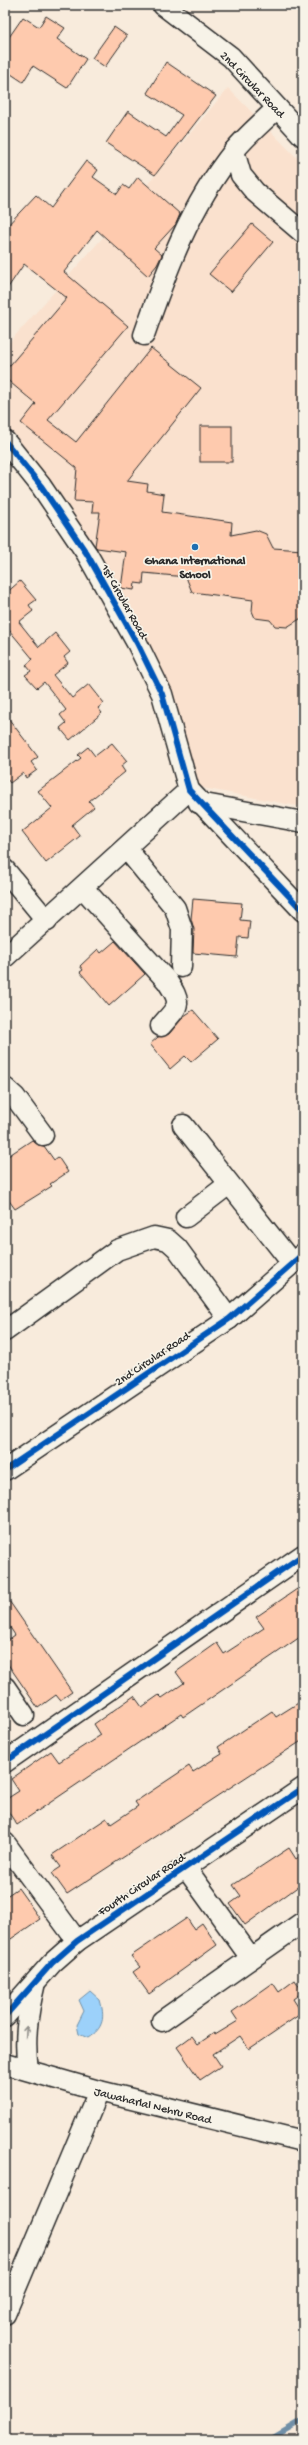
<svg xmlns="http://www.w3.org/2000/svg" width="308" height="2445" viewBox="0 0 308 2445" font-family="'Gochi Hand',sans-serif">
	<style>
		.built { fill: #fae1ce }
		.water { fill: #9cd1fa; stroke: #6f8fa7 }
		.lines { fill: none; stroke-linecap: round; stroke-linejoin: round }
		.stream { stroke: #6f8fa7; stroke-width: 5 }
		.building { fill: #fecaae; stroke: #2b2b2b }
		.minor-casing { stroke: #2b2b2b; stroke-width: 23 }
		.minor { stroke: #f7f3e8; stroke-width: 20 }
		.cycleway-casing { stroke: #f7f3e8; stroke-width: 8 }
		.cycleway { stroke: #0057b8; stroke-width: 6 }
		.oneway { stroke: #918f8a }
		.poi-dot { fill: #1f6fb2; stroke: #f7f3e8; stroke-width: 1.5 }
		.labels { text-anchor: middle; stroke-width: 3.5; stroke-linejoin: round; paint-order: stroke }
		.street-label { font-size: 12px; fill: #2b2b2b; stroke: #f7f3e8 }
		.poi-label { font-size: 12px; font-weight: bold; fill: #2b2b2b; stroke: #f7f3e8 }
	</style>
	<rect width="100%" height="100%" fill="#f8ebdc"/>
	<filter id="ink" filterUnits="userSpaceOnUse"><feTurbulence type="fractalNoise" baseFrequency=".025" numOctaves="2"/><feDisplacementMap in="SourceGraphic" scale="8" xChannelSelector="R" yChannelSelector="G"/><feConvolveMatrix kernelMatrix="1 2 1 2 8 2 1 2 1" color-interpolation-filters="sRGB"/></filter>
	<g filter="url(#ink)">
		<!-- built -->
		<polygon class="built" points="228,88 303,164 303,807 198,787 150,646 23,447 5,429 5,347 106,234"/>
		<!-- water -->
		<path class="water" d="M 90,1991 L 100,2000 C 105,2017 104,2028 88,2038 L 79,2034 L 77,2025 L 84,2011 L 79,2000 Z"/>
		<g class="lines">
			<!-- stream -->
			<polyline class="stream" points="269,2440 303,2420"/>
		</g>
		<!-- building -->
		<g class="building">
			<polygon points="46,16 65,28 57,39 86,59 67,88 33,66 23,82 5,70 5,43 23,17 39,27"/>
			<polygon points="114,27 127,36 105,67 92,58"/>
			<polygon points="166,62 216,96 155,175 106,143 128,111 166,137 182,115 147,93"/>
			<polygon points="86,161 98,170 93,177 117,194 123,185 129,189 138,177 180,214 176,224 154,248 162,255 157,265 148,276 97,230 64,272 128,326 48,420 76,442 151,348 201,388 127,481 148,484 147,491 164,494 162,512 232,522 231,535 256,530 266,534 273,548 303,550 303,617 287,627 275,626 270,620 255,618 252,611 253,600 192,592 186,577 144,573 143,584 135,583 134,590 121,588 126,552 97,548 95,546 100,512 92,512 93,502 74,501 77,468 21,423 36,404 5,378 5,371 67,298 24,264 5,292 5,228 36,195 51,208"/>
			<polygon points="252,224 273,242 231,292 209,274"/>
			<rect x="200" y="426" width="32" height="36"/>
			<polygon points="20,581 36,600 29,605 33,611 19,622 39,647 55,633 70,652 64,657 68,663 53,675 72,698 89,684 104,703 98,708 102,713 70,740 60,728 66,723 60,715 66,710 44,682 37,688 25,675 31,671 26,665 33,659 9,630 5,634 5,594"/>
			<polygon points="5,714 38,757 31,762 37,770 26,778 23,773 10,783 5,776"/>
			<polygon points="112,743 127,761 121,766 125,772 89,801 94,807 72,825 80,836 46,863 22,832 52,808 38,791 81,758 78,755 88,747 95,756"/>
			<polygon points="193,899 242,903 240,920 250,921 248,938 239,937 237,957 193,953 194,929 191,919"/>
			<polygon points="115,941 145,974 109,1006 80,972 83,970 80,966 98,949 101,953"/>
			<polygon points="193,1010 218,1039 191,1062 185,1056 170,1069 150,1044 158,1037 169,1034 184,1016"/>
			<polygon points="32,1140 38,1145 44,1146 54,1160 58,1157 68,1172 50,1184 52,1186 15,1209 5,1195 5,1158"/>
			<polygon points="297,1589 303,1598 303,1635 183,1717 181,1714 17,1825 5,1807 5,1800 19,1791 11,1779 51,1751 59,1762 101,1735 94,1724 134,1696 142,1707 159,1695 162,1698 184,1683 176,1672 217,1643 224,1654 264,1628 256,1617"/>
			<polygon points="5,1595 72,1692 60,1700 56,1695 38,1708 5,1660 5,1642 15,1635 5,1620"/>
			<polygon points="303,1700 303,1740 67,1894 52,1873 61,1867 52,1855 107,1818 111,1824 138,1806 135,1802 189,1766 193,1772 222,1754 218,1747 272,1711 276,1717"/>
			<polygon points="289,1848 296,1859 303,1854 303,1883 245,1925 230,1904 241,1896 233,1885"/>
			<polygon points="18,1888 40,1919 5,1943 5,1897"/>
			<polygon points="187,1918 194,1929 202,1923 217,1945 149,1994 133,1972 140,1967 131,1956"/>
			<polygon points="295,1980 303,1992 293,1999 302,2013 249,2049 240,2036 213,2054 221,2066 200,2080 177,2047 192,2036 198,2044 214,2033 215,2035 238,2021 232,2012 273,1983 279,1992"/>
		</g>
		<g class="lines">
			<!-- minor casing -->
			<g class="minor-casing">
				<g id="minor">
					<polyline points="163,5 231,57 303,136"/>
					<polyline points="234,151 241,175 255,192 303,233"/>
					<path d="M 144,335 C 167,269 190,206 234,151 C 247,135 263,122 277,108"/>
					<polyline points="5,441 41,486 87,554 137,643 162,694 189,790 303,911"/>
					<polyline points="199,803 303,822"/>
					<polyline points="126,848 175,908 182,929 181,967"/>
					<polyline points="5,870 47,921"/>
					<path d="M 83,888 L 167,981 C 183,1005 179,1005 161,1026"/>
					<polyline points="5,957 189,790"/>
					<polyline points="5,1088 15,1097 43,1135"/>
					<polyline points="183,1125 292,1263"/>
					<polyline points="186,1217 229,1184"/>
					<polyline points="5,1331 117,1250 154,1237 168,1240 177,1248 229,1319"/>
					<polyline points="5,1470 229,1319 303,1254"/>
					<polyline points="5,1687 24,1715"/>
					<polyline points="5,1762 303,1555"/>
					<polyline points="5,1843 77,1941"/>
					<polyline points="186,1868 251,1958"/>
					<polyline points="5,2016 52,1963 77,1941 303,1788"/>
					<polyline points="162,2021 303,1922"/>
					<polyline points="5,2064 99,2091 303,2141"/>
					<path d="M 28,2070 C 24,2041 27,2016 34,1987"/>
					<polyline points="5,2314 99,2091"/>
				</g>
			</g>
			<!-- minor -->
			<use href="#minor" class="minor"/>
			<!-- cycleway casing -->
			<g class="cycleway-casing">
				<g id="cycleway">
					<polyline points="5,441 41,486 87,554 137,643 162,694 189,790 303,911"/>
					<polyline points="5,1470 229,1319 303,1254"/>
					<polyline points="5,1762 303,1555"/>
					<polyline points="5,2016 52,1963 77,1941 303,1788"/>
				</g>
			</g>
			<!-- cycleway -->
			<use href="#cycleway" class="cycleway"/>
		</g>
		<!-- one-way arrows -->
		<defs><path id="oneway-shaft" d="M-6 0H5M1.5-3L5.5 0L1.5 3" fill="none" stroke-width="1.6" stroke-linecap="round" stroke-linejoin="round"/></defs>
		<use class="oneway" href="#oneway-shaft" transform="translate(26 2032) rotate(-86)"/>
	</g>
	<!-- markers -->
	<circle class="poi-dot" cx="195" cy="547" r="4"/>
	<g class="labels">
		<!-- street labels -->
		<g class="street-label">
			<text transform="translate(253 84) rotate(46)" y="4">2nd Circular Road</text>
			<text transform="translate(125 601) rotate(61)" y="4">1st Circular Road</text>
			<text transform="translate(152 1358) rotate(-34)" y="4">2nd Circular Road</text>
			<text transform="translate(141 1884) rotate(-34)" y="4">Fourth Circular Road</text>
			<text transform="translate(153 2105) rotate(14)" y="4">Jawaharlal Nehru Road</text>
		</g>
		<!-- poi labels -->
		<g class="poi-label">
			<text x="195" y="564">Ghana International<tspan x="195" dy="14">School</tspan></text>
		</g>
	</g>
	<!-- margin -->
	<rect width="308" height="2445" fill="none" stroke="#f7f3e8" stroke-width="20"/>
	<rect x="10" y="10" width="288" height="2425" fill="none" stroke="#2b2b2b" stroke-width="1.5" filter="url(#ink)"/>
</svg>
